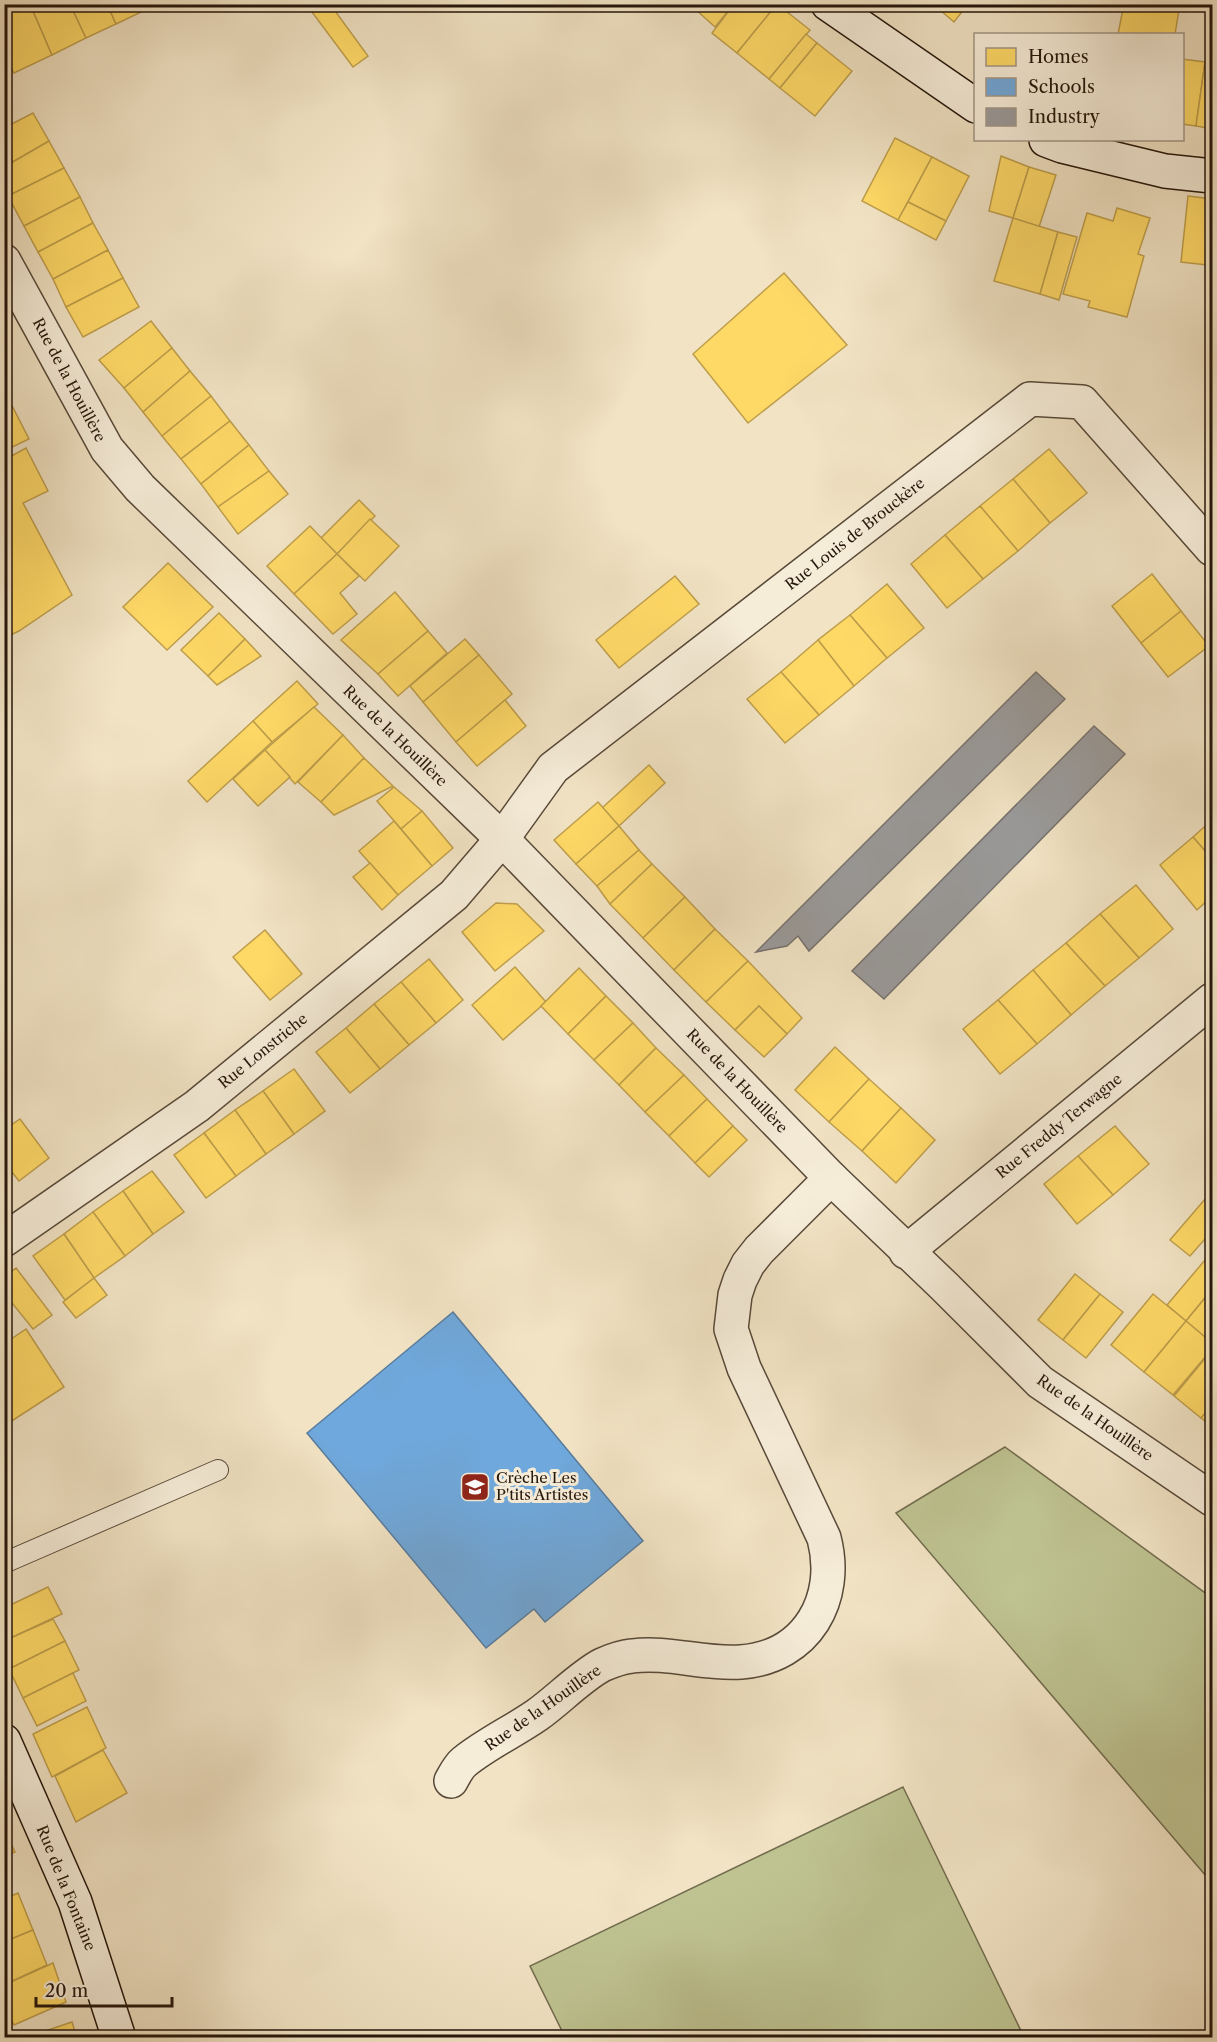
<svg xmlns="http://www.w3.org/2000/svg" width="1217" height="2042" viewBox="0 0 1217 2042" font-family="'Libre Caslon Text',serif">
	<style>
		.green { fill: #bec391; stroke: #726c4e; stroke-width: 1.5 }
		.homes { fill: #ffd966; stroke: #be9e4b; stroke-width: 1.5 }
		.schools { fill: #6fa8dc; stroke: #597c9d; stroke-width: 1.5 }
		.industry { fill: #999; stroke: #76726e; stroke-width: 1.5 }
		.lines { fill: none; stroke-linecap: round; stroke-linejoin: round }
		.lane-casing { stroke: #584939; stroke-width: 22 }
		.street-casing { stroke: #584939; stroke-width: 36 }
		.secondary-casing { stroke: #25160b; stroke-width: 36 }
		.lane { stroke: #f6edd9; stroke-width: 20 }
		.street { stroke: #f6edd9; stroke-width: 33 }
		.secondary { stroke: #f6edd9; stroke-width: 33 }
		.labels { text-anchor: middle; stroke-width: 6; stroke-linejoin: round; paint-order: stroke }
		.street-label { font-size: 15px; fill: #25160b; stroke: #f6edd9 }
		.poi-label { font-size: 15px; fill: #25160b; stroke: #f6edd9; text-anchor: start }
	</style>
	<rect width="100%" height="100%" fill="#f1e3c4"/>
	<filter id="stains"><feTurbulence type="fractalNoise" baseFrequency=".00333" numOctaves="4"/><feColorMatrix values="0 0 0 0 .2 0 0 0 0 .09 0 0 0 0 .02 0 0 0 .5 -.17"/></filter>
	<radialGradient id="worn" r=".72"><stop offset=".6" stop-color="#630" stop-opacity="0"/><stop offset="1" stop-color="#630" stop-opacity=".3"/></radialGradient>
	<!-- green -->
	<g class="green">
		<polygon points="1005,1447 1212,1598 1212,1883 896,1513"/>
		<polygon points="903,1787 1024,2037 565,2037 530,1966"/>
	</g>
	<!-- homes -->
	<g class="homes">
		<polygon points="4,4 30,4 52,55 14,73 4,53"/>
		<polygon points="30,4 70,4 86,38 52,55"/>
		<polygon points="70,4 107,4 116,24 86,38"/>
		<polygon points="107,4 153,4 154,6 116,24"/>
		<polygon points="306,4 330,4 368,56 353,67"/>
		<polygon points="697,4 734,4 715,27 694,8"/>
		<polygon points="734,4 777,4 737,53 712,33"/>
		<polygon points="777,4 810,30 769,79 737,53"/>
		<polygon points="933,4 968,4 954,22"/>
		<polygon points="1124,4 1180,4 1175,34 1118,34"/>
		<polygon points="806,34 817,43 780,88 769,79"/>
		<polygon points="817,43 852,71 815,116 780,88"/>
		<polygon points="1182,59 1205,62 1196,126 1182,124"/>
		<polygon points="1205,62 1212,63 1212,129 1196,126"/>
		<polygon points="33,113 49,141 4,167 4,128"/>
		<polygon points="895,138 932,157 898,220 862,201"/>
		<polygon points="49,141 64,168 8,196 4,190 4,167"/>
		<polygon points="1001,156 1029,167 1013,218 989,211"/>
		<polygon points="932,157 969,176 946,221 908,202"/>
		<polygon points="1029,167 1056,175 1039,227 1013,218"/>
		<polygon points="64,168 80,197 24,226 8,196"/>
		<polygon points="1188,196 1212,199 1207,265 1181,262"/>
		<polygon points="80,197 93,223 38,252 24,226"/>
		<polygon points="908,202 946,221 936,240 898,220"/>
		<polygon points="1117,208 1150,218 1138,254 1144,256 1127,317 1088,307 1090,301 1063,294 1087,213 1113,221"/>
		<polygon points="1212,217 1212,265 1207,265"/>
		<polygon points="1013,218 1058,232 1040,294 994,281"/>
		<polygon points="93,223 108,250 53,279 38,252"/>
		<polygon points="1058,232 1077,237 1059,300 1040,294"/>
		<polygon points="108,250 123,278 66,307 53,279"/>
		<polygon points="784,273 847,345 748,423 693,354"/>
		<polygon points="123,278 139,307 83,337 66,307"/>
		<polygon points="151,321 172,348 124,388 99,360"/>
		<polygon points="172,348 190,371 143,412 124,388"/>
		<polygon points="190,371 211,396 162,436 143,412"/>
		<polygon points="4,390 29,439 4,451"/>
		<polygon points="211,396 230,421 181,459 162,436"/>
		<polygon points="230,421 249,445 201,484 181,459"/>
		<polygon points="249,445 269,471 218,507 201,484"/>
		<polygon points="26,448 48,491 23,503 72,595 19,631 4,638 4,599 12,596 4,583 4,460"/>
		<polygon points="1049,449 1087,493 1050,523 1013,479"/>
		<polygon points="269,471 288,494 238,534 218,507"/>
		<polygon points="1013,479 1050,523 1018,551 980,506"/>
		<polygon points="359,500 375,516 337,554 321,538"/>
		<polygon points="980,506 1018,551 983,579 945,535"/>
		<polygon points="370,519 399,546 365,581 337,554"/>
		<polygon points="310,526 337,554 294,594 267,566"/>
		<polygon points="945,535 983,579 947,608 911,564"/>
		<polygon points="337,554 359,576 340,593 357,614 333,634 294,594"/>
		<polygon points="168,563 213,607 167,650 123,607"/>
		<polygon points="1152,574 1181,611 1141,643 1112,606"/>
		<polygon points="675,576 699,604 619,668 596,640"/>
		<polygon points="887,584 924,628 887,658 850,615"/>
		<polygon points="395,592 428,631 378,674 341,640"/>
		<polygon points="1181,611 1209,646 1168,677 1141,643"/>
		<polygon points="219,613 245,639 208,676 181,650"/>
		<polygon points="850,615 887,658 854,686 818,640"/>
		<polygon points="428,631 447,653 398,696 378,674"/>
		<polygon points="245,639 261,656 217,685 208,676"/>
		<polygon points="465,639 479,655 423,702 410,686"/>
		<polygon points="818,640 854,686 819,715 781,672"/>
		<polygon points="479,655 512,694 456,742 423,702"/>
		<polygon points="781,672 819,715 785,743 747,699"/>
		<polygon points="297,681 318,704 272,742 253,721"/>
		<polygon points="505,700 526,726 477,766 456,742"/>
		<polygon points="314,707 343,735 295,784 265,750"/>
		<polygon points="253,721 272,742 207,802 188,781"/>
		<polygon points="343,735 364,758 321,802 298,782"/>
		<polygon points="265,750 290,777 258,806 233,779"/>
		<polygon points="364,758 393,786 334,815 321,802"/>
		<polygon points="649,765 665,783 619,826 602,808"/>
		<polygon points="394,787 422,811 401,829 377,801"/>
		<polygon points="598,802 619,826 576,864 554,840"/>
		<polygon points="422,811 453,848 432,866 401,829"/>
		<polygon points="1212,820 1212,859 1193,837"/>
		<polygon points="394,821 432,866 398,895 359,851"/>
		<polygon points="619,826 639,850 597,886 576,864"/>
		<polygon points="1193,837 1212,859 1212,896 1197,910 1160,865"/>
		<polygon points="639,850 652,864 610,904 597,886"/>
		<polygon points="370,863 398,895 382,910 353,877"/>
		<polygon points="652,864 685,897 643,938 610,904"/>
		<polygon points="1136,885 1173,929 1139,958 1100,914"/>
		<polygon points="685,897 715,929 674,970 643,938"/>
		<polygon points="496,903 517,904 544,931 495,971 462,932"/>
		<polygon points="1100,914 1139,958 1105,986 1066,943"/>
		<polygon points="715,929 748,961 706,1002 674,970"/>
		<polygon points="265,930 302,974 270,1000 233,957"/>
		<polygon points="1066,943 1105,986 1071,1015 1033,970"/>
		<polygon points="429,959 463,1000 436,1023 401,982"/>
		<polygon points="748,961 802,1018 787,1034 759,1006 735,1030 706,1002"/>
		<polygon points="515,967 546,1002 503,1040 472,1005"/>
		<polygon points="579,968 606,996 568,1034 541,1006"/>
		<polygon points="1033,970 1071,1015 1037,1044 998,1000"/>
		<polygon points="401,982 436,1023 409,1045 374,1004"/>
		<polygon points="606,996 633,1023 594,1060 568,1034"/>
		<polygon points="998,1000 1037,1044 1000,1074 963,1029"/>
		<polygon points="374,1004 409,1045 380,1069 346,1028"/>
		<polygon points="759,1006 787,1034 764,1057 735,1030"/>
		<polygon points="633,1023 656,1048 619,1085 594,1060"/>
		<polygon points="346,1028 380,1069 350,1093 316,1052"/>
		<polygon points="835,1047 869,1079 829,1122 795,1090"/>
		<polygon points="656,1048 684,1075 645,1112 619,1085"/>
		<polygon points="294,1069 325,1111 294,1134 263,1091"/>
		<polygon points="684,1075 707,1099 669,1136 645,1112"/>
		<polygon points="869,1079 901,1108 862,1151 829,1122"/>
		<polygon points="263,1091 294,1134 266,1154 235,1110"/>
		<polygon points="707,1099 733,1126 695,1163 669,1136"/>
		<polygon points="901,1108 935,1140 896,1183 862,1151"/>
		<polygon points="235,1110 266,1154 236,1176 204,1133"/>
		<polygon points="20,1119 49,1158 19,1181 4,1162 4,1130"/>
		<polygon points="733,1126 747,1140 709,1177 695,1163"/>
		<polygon points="1115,1126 1149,1164 1113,1195 1078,1156"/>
		<polygon points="204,1133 236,1176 206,1198 174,1155"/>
		<polygon points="1078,1156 1113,1195 1077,1224 1044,1184"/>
		<polygon points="152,1171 184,1212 153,1234 123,1191"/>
		<polygon points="123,1191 153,1234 125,1256 93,1212"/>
		<polygon points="1212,1191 1212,1231 1190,1256 1170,1240"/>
		<polygon points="93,1212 125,1256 94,1278 64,1234"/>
		<polygon points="64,1234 94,1278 65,1300 33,1256"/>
		<polygon points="1205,1260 1212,1266 1212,1289 1186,1321 1167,1305"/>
		<polygon points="16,1268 52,1315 33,1329 4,1293 4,1277"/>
		<polygon points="1075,1274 1100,1294 1063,1340 1038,1320"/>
		<polygon points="94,1278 107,1295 76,1318 63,1302"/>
		<polygon points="1210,1292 1212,1294 1212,1343 1186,1321"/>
		<polygon points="1100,1294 1123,1312 1086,1358 1063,1340"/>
		<polygon points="1153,1294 1186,1321 1144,1372 1111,1345"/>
		<polygon points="1186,1321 1212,1343 1212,1349 1173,1395 1144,1372"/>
		<polygon points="26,1329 64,1387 4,1426 4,1344"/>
		<polygon points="1212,1350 1212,1406 1201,1418 1174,1396"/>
		<polygon points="1212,1406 1212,1427 1201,1418"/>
		<polygon points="48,1587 62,1614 4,1641 4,1608"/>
		<polygon points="53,1619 65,1641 9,1669 4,1659 4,1641"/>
		<polygon points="65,1641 79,1670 23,1698 9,1669"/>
		<polygon points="73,1673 86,1701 37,1726 23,1698"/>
		<polygon points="87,1707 106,1748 52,1777 33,1734"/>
		<polygon points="103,1750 127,1793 76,1822 55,1776"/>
		<polygon points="4,1829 15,1852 4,1856"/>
		<polygon points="18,1893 33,1930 4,1942 4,1899"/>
		<polygon points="33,1930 47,1965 4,1985 4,1942"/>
		<polygon points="53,1963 66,2002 14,2025 4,2004 4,1985"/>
		<polygon points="72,2022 77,2038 24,2038"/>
	</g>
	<!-- schools -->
	<polygon class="schools" points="453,1312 643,1541 545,1622 534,1609 486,1648 307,1433"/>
	<!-- industry -->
	<g class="industry">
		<polygon points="1036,672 1065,699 809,951 798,936 787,946 756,952"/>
		<polygon points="1094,726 1125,754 884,999 852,971"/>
	</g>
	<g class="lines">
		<!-- lane casing -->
		<g class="lane-casing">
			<polyline id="lane" points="4,1563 218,1470"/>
		</g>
		<!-- street casing -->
		<g class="street-casing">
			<g id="street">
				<polyline points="4,261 107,449 140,488 502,839 831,1178 944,1286 1040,1382 1212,1499"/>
				<polyline points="4,1240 197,1106 454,895 502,839 553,768 1030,399 1082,402 1212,549"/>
				<polyline points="906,1252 1212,1000"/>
				<path d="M 451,1781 C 455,1774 458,1767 464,1762 C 486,1744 514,1731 537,1715 C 557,1701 581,1676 602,1665 C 611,1661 622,1657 632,1656 C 668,1651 705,1665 741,1662 C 807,1657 840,1599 824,1538 L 744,1368 L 731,1329 L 735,1295 L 740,1280 L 748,1264 L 759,1250 L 831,1178"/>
			</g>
		</g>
		<!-- secondary casing -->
		<g class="secondary-casing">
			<g id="secondary">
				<polyline points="828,4 976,106"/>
				<polyline points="1046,140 1062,146 1165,171 1212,176"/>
				<polyline points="4,1741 75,1902 119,2038"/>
			</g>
		</g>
		<!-- lane -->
		<use href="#lane" class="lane"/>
		<!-- street -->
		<use href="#street" class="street"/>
		<!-- secondary -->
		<use href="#secondary" class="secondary"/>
	</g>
	<!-- icons -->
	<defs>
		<g id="school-square" transform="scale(1.5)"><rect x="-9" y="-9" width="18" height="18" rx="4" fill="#8f2418" stroke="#f6edd9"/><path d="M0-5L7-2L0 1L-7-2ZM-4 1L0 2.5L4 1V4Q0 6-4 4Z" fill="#fff"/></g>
	</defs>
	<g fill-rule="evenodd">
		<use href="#school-square" x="475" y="1487"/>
	</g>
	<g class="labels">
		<!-- street labels -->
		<g class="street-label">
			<text transform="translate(69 380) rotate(62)" y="5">Rue de la Houillère</text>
			<text transform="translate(855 534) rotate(-38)" y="5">Rue Louis de Brouckère</text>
			<text transform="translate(395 736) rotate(44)" y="5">Rue de la Houillère</text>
			<text transform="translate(263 1051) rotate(-39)" y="5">Rue Lonstriche</text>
			<text transform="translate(737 1081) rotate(46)" y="5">Rue de la Houillère</text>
			<text transform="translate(1059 1126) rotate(-39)" y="5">Rue Freddy Terwagne</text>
			<text transform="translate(1095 1418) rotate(35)" y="5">Rue de la Houillère</text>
			<text transform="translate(543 1708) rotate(-35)" y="5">Rue de la Houillère</text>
			<text transform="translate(66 1888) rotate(68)" y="5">Rue de la Fontaine</text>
		</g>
		<!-- poi labels -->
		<g class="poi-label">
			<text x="496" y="1483">Crèche Les<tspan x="496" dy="17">P'tits Artistes</tspan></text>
		</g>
	</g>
	<!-- margin -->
	<rect width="1217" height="2042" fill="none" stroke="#f1e3c4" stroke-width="24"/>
	<rect x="6" y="6" width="1205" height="2030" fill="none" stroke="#25160b" stroke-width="3"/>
	<rect x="12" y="12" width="1193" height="2018" fill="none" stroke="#25160b" stroke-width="1.5"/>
	<!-- legend -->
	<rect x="974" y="33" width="210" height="108" fill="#f6edd9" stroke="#a29787" stroke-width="1.5"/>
	<rect x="986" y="48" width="30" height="18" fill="#ffd966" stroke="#a29787" stroke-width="1.5"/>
	<text x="1028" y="63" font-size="18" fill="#25160b">Homes</text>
	<rect x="986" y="78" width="30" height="18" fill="#6fa8dc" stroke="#a29787" stroke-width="1.5"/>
	<text x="1028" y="93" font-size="18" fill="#25160b">Schools</text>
	<rect x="986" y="108" width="30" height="18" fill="#999999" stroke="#a29787" stroke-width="1.5"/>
	<text x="1028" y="123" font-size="18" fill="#25160b">Industry</text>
	<!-- scale -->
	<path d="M36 1997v9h136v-9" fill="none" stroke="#25160b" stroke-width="3"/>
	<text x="45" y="1997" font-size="18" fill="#25160b" stroke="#f6edd9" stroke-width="4.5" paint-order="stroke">20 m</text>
	<rect width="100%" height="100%" filter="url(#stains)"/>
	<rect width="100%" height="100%" fill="url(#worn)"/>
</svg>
